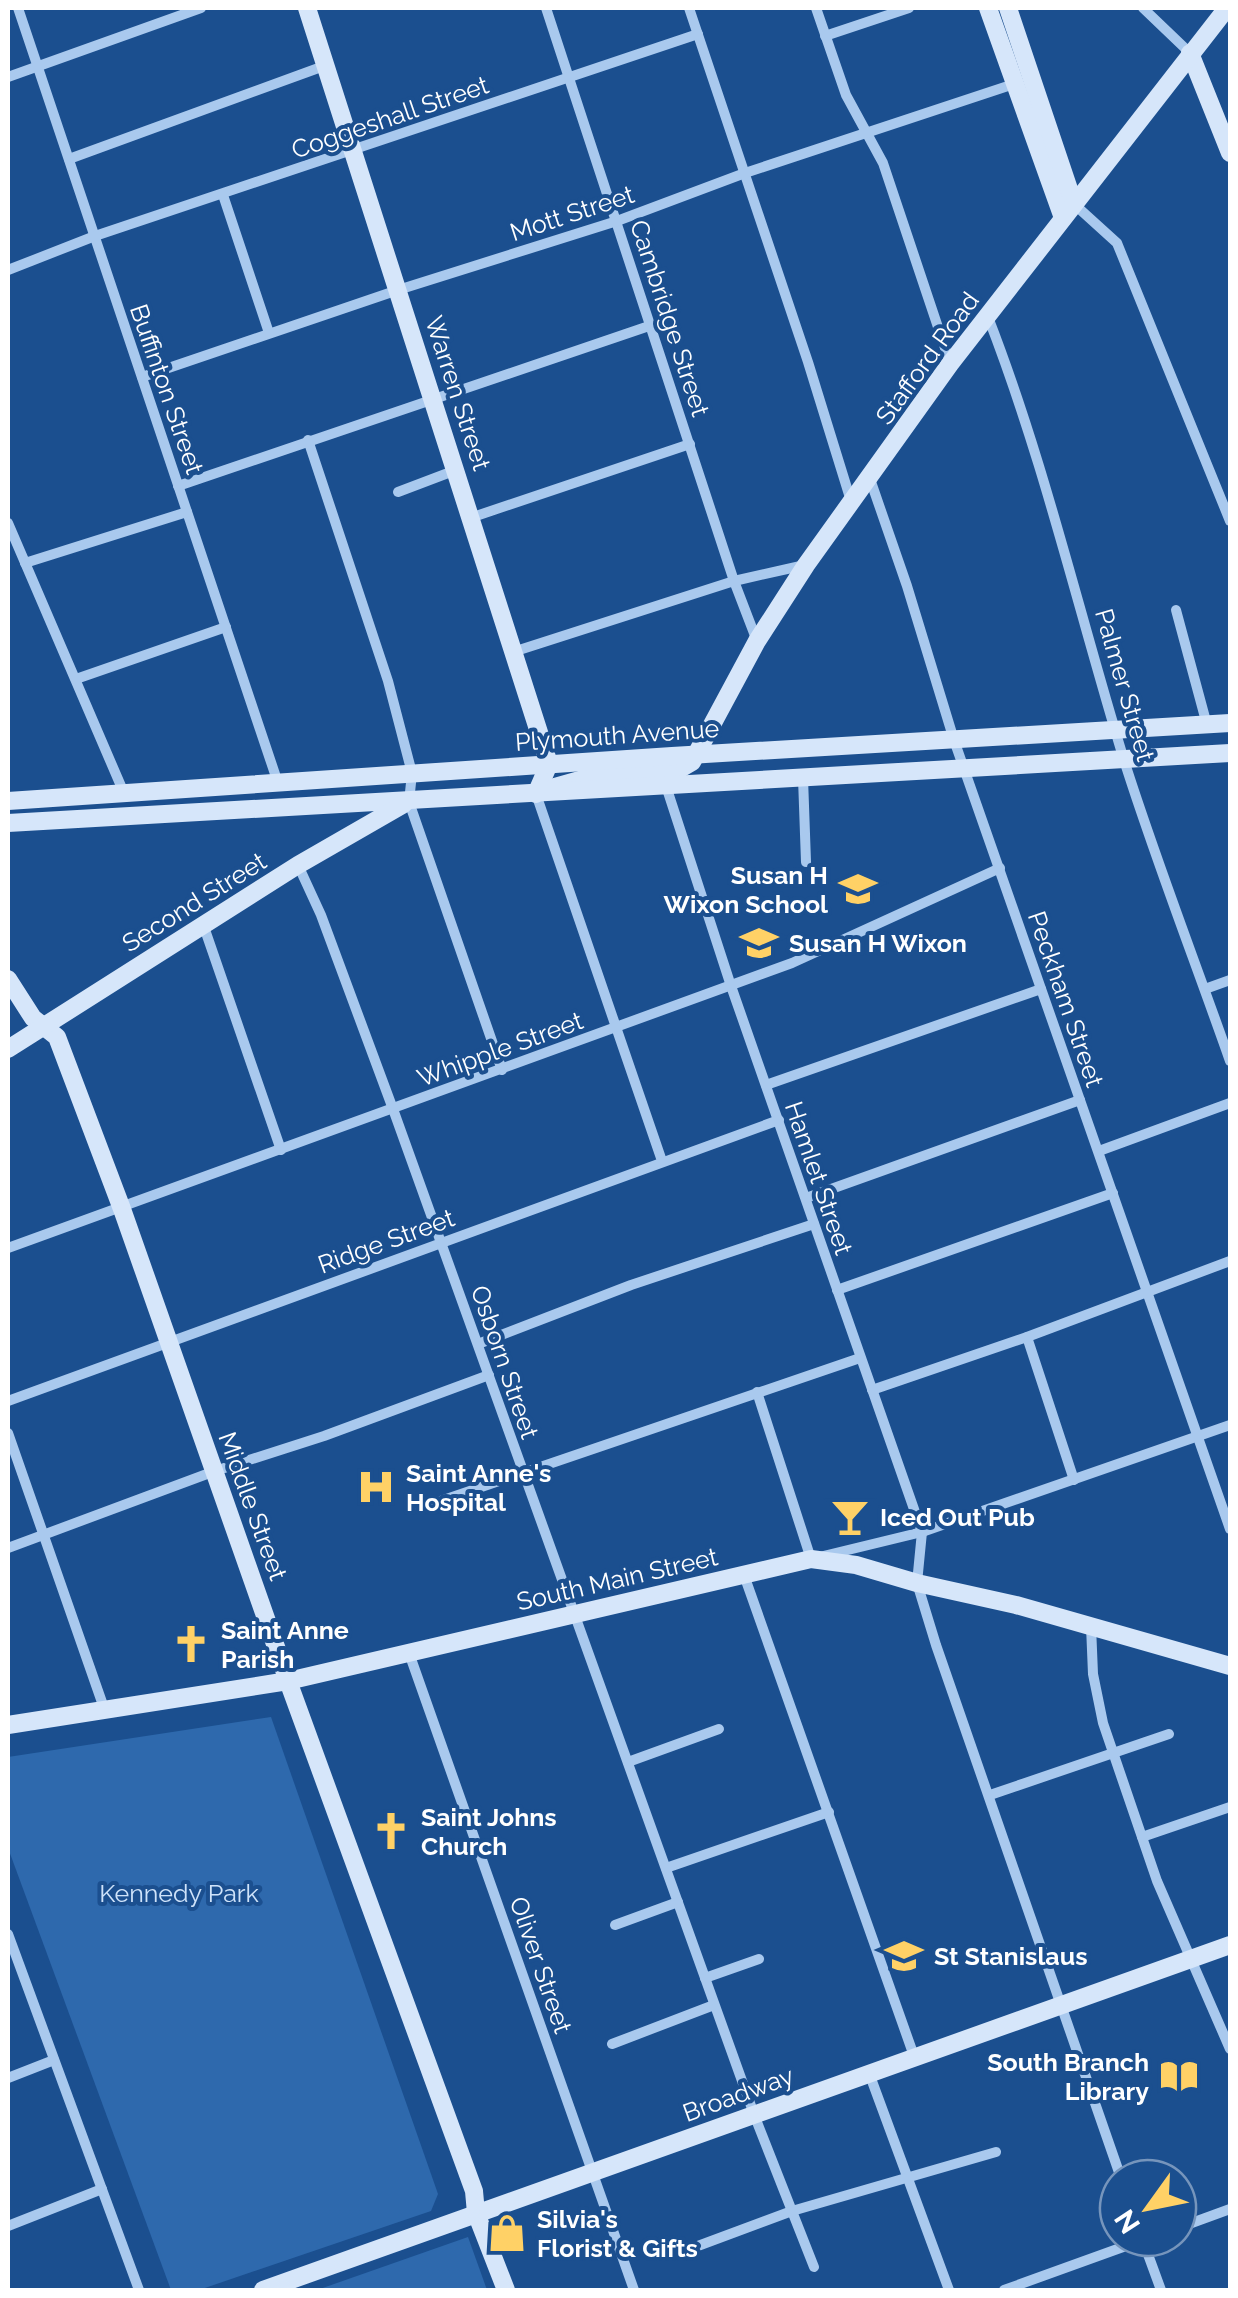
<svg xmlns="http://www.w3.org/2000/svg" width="1238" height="2298" viewBox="0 0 1238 2298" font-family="Raleway,sans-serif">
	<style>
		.park { fill: #2e69ad }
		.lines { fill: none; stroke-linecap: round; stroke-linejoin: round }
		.street { stroke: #a9c9ee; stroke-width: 10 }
		.secondary { stroke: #d6e6fa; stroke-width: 18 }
		.labels { text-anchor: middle; stroke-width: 8; stroke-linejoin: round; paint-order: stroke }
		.street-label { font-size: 25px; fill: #fff; stroke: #1b4f8f }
		.poi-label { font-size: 25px; font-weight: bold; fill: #fff; stroke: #1b4f8f; text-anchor: start }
		.park-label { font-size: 25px; fill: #cfe3fa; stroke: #1b4f8f }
	</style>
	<rect width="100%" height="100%" fill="#1b4f8f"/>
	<!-- park -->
	<g class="park">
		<polygon points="271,1717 438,2194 431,2211 199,2290 171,2290 8,1848 8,1757"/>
		<polygon points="468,2237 487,2290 317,2290"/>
	</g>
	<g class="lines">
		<!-- street -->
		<g class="street">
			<polyline points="18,8 278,783"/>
			<polyline points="546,8 734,581 757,641"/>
			<polyline points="689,8 808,362 851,501"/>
			<polyline points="816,8 846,95 883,163 950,363"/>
			<polyline points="1143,8 1190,53"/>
			<polyline points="825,36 909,8"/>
			<polyline points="8,77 201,8"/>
			<polyline points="69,159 324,66"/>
			<polyline points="223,195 269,333"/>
			<polyline points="1074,204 1117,243 1230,521"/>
			<polyline points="8,270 95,236 698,34"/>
			<path d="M 988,317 C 1044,461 1079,613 1124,760 C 1156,861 1195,961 1230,1061"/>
			<polyline points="142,377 398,290 617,221 745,173 1014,84"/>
			<polyline points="308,440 388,681 412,773 409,802 502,1070"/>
			<polyline points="870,479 907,586 954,740 1230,1529"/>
			<polyline points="178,486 652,325"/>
			<polyline points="398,492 456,470"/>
			<polyline points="473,517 690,444"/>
			<polyline points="8,523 124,793"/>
			<polyline points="25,563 187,512"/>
			<polyline points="1176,610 1207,725"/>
			<polyline points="516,651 734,581 805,565"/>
			<polyline points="76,679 226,627"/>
			<polyline points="803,778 806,862"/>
			<polyline points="666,786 731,986 922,1532 917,1583 936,1645 1121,2178"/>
			<polyline points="536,794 662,1161"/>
			<polyline points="298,865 321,915 393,1109 755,2117 814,2267"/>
			<polyline points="203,924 281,1150"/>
			<polyline points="1205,989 1230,980"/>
			<polyline points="766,1085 1041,989"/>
			<polyline points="1099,1151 1230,1103"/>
			<polyline points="806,1198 1080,1100"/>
			<polyline points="8,1248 792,963 1000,868"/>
			<polyline points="837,1290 1113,1193"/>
			<polyline points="1027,1337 1074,1480"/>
			<polyline points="478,1344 631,1285 814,1224"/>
			<polyline points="872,1390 1027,1337 1230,1261"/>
			<polyline points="757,1392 811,1559 922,1532 1230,1425"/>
			<polyline points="8,1401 779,1120"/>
			<polyline points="8,1433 104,1708"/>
			<polyline points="420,1508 860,1358"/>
			<polyline points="8,1548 215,1471 324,1436 489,1375"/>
			<polyline points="744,1575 914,2056"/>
			<polyline points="1091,1626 1093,1674 1103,1723 1157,1881 1230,2049"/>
			<polyline points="409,1653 634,2290"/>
			<polyline points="628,1762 719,1729"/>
			<polyline points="990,1795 1169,1734"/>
			<polyline points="1142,1837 1230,1807"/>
			<polyline points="666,1868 829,1812"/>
			<polyline points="615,1925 678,1902"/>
			<polyline points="8,1934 139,2290"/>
			<polyline points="705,1978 759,1959"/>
			<polyline points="612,2044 714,2005"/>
			<polyline points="869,2073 949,2290"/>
			<polyline points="8,2078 54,2060"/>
			<polyline points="8,2226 102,2189"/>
			<polyline points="1178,2228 1230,2209"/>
			<polyline points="1142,2238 1161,2290"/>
			<polyline points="679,2253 792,2211 996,2152"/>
			<polyline points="1004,2290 1148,2238"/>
		</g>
		<!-- secondary -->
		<g class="secondary">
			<polyline points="307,8 544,748 549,764 536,794"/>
			<polyline points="988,8 1063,218"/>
			<polyline points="1008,8 1074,204"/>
			<polyline points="1190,53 1230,153"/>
			<polyline points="555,787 601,774 680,769 692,762 757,641 806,565 950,364 1227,8"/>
			<polyline points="8,801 672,756 1230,723"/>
			<polyline points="8,823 1230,753"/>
			<polyline points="8,979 33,1018 57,1037 122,1209 288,1681 474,2191 476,2213 506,2290"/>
			<polyline points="8,1049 298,865 404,804"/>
			<polyline points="8,1725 288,1681 811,1559 856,1565 917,1583 1016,1605 1230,1666"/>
			<polyline points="263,2290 1230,1945"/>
		</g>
	</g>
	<!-- icons -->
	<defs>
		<g id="school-bare" transform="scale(3)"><path d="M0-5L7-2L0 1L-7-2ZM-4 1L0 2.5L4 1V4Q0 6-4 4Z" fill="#ffd166" stroke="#1b4f8f" stroke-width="2.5" paint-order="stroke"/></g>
		<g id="hospital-bare" transform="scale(3)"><path d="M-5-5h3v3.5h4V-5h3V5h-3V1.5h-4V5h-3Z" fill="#ffd166" stroke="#1b4f8f" stroke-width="2.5" paint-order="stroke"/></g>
		<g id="bar-bare" transform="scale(3)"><path d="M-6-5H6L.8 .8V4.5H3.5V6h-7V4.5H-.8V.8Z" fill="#ffd166" stroke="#1b4f8f" stroke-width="2.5" paint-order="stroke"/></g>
		<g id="church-bare" transform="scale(3)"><path d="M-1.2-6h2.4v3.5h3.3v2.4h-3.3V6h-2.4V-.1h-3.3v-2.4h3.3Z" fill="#ffd166" stroke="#1b4f8f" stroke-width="2.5" paint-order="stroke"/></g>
		<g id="library-bare" transform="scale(3)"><path d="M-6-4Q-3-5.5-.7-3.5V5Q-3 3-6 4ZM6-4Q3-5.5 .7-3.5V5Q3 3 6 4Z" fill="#ffd166" stroke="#1b4f8f" stroke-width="2.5" paint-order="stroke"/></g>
		<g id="shop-bare" transform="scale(3)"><path d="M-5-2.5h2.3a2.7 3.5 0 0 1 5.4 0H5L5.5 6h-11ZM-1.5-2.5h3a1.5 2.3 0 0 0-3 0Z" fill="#ffd166" stroke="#1b4f8f" stroke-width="2.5" paint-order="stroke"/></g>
	</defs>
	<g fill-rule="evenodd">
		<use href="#school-bare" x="858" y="889"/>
		<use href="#school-bare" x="759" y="943"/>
		<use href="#hospital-bare" x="376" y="1487"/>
		<use href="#bar-bare" x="850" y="1517"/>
		<use href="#church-bare" x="191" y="1644"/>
		<use href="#church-bare" x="391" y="1831"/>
		<use href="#school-bare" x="904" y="1956"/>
		<use href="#library-bare" x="1179" y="2076"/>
		<use href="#shop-bare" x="507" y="2233"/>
	</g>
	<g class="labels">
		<!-- street labels -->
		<g class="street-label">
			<text transform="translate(390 117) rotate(-19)" y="9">Coggeshall Street</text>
			<text transform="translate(572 213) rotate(-18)" y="9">Mott Street</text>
			<text transform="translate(670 318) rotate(72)" y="9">Cambridge Street</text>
			<text transform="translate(927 358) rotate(-54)" y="9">Stafford Road</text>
			<text transform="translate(167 389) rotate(71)" y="9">Buffinton Street</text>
			<text transform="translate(458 393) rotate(72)" y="9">Warren Street</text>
			<text transform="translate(1125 685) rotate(74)" y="9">Palmer Street</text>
			<text transform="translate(617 735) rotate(-4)" y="9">Plymouth Avenue</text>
			<text transform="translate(194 902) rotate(-32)" y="9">Second Street</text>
			<text transform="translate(1066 999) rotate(71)" y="9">Peckham Street</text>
			<text transform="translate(500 1049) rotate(-20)" y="9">Whipple Street</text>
			<text transform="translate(819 1178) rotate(71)" y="9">Hamlet Street</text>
			<text transform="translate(386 1241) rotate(-20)" y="9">Ridge Street</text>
			<text transform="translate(505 1362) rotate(71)" y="9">Osborn Street</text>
			<text transform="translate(253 1506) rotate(70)" y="9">Middle Street</text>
			<text transform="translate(617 1579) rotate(-13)" y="9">South Main Street</text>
			<text transform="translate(541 1965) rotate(71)" y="9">Oliver Street</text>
			<text transform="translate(738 2094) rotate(-20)" y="9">Broadway</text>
		</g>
		<!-- poi labels -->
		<g class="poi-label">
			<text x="828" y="884" text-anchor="end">Susan H<tspan x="828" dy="29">Wixon School</tspan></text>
			<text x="789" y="952">Susan H Wixon</text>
			<text x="406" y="1482">Saint Anne's<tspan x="406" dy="29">Hospital</tspan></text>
			<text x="880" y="1526">Iced Out Pub</text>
			<text x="221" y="1639">Saint Anne<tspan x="221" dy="29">Parish</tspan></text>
			<text x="421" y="1826">Saint Johns<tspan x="421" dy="29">Church</tspan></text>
			<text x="934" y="1965">St Stanislaus</text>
			<text x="1149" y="2071" text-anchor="end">South Branch<tspan x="1149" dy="29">Library</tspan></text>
			<text x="537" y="2228">Silvia's<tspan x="537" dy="29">Florist &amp; Gifts</tspan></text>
		</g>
		<!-- park labels -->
		<g class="park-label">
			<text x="179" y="1902">Kennedy Park</text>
		</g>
	</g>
	<!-- border -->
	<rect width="1238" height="2298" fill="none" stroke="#ffffff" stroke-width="20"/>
	<!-- north arrow -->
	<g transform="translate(1148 2208) rotate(237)"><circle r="48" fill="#1b4f8f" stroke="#7695bc" stroke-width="2.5"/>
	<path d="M0-8L18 38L0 25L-18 38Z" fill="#ffd166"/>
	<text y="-15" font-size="28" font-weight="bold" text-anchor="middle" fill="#ffffff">N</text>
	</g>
</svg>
